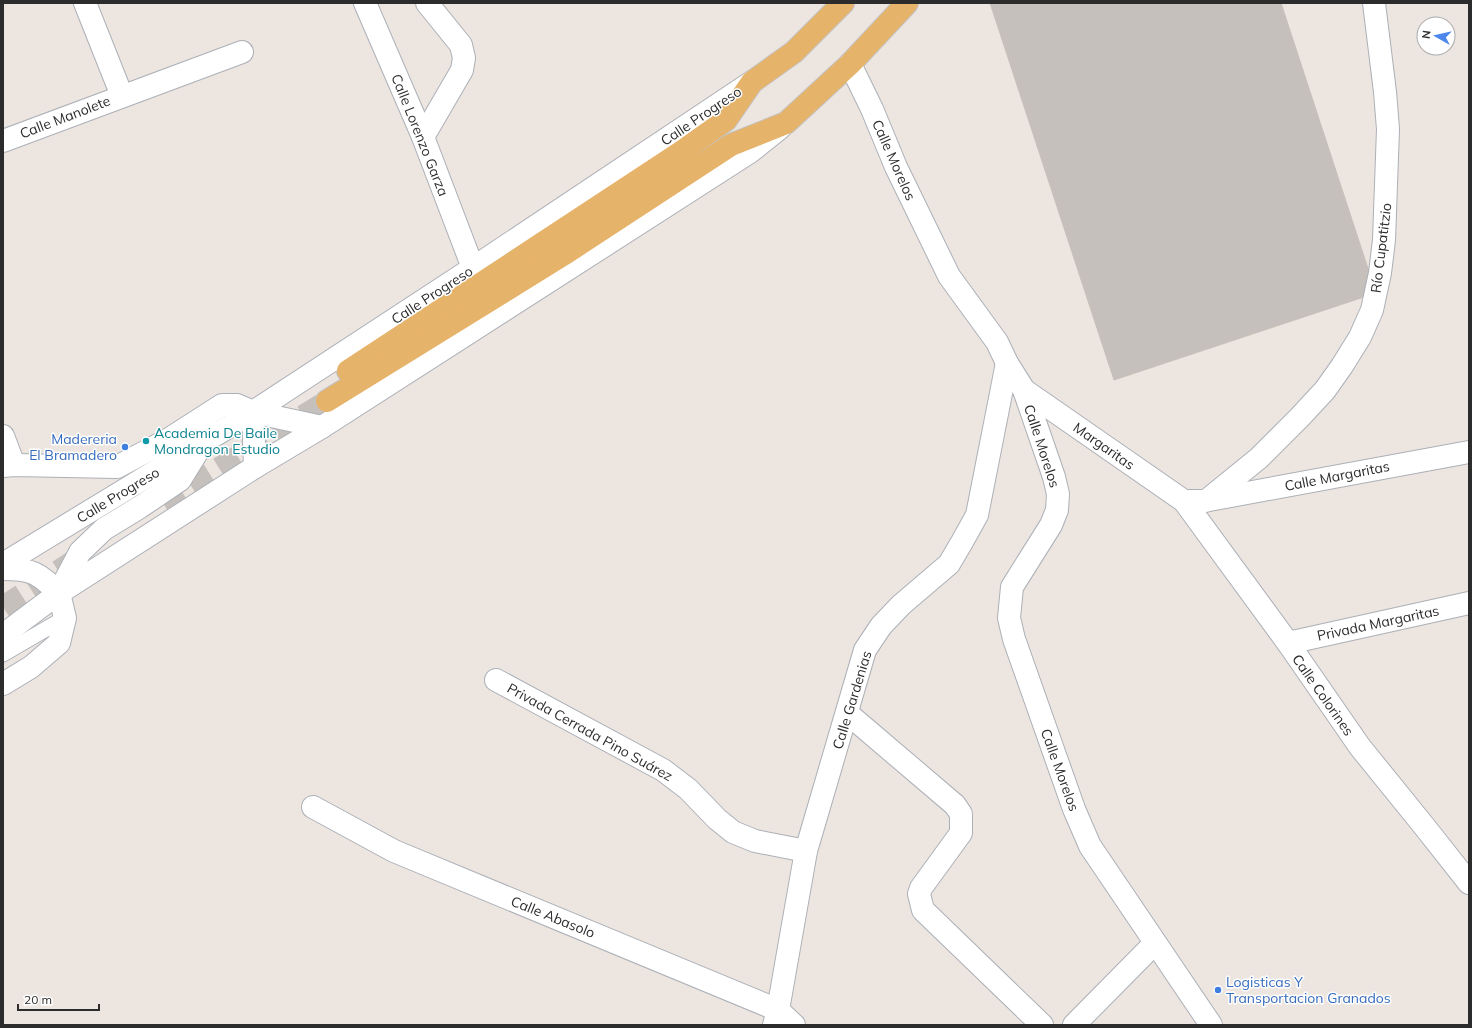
<svg xmlns="http://www.w3.org/2000/svg" width="1472" height="1028" viewBox="0 0 1472 1028" font-family="Mulish,sans-serif">
	<style>
		.building { fill: #c5c0bb; stroke: #c8c0b9 }
		.lines { fill: none; stroke-linecap: round; stroke-linejoin: round }
		.primary-tunnel { stroke: #c6c0bc; stroke-width: 22; stroke-dasharray: 22 11; stroke-linecap: butt }
		.lane-casing { stroke: #acb0b7; stroke-width: 17 }
		.street-casing { stroke: #acb0b7; stroke-width: 24 }
		.secondary-casing { stroke: #acb0b7; stroke-width: 24 }
		.primary-casing { stroke: #c4c4c4; stroke-width: 24 }
		.lane { stroke: #fff; stroke-width: 15 }
		.street { stroke: #fff; stroke-width: 22 }
		.secondary { stroke: #fff; stroke-width: 22 }
		.primary { stroke: #e6b36b; stroke-width: 22 }
		.culture-dot { fill: #0f9aa8; stroke: #fff; stroke-width: 1.5 }
		.shop-dot { fill: #3f7fe0; stroke: #fff; stroke-width: 1.5 }
		.labels { text-anchor: middle; stroke-width: 3; stroke-linejoin: round; paint-order: stroke }
		.street-label { font-size: 14px; fill: #2c2c2c; stroke: #fff }
		.culture-label { font-size: 14px; fill: #0d838f; stroke: #fff; text-anchor: start }
		.shop-label { font-size: 14px; fill: #366cbe; stroke: #fff; text-anchor: end }
	</style>
	<rect width="100%" height="100%" fill="#ece5e0"/>
	<!-- building -->
	<polygon class="building" points="990,3 1281,3 1376,293 1114,380"/>
	<g class="lines">
		<!-- primary-tunnel -->
		<g class="primary-tunnel">
			<polyline points="163,503 327,401"/>
			<polyline points="3,607 83,555"/>
		</g>
		<!-- lane casing -->
		<g class="lane-casing">
			<polyline id="lane" points="3,654 65,618"/>
		</g>
		<!-- street casing -->
		<g class="street-casing">
			<g id="street">
				<polyline points="85,3 122,96"/>
				<polyline points="365,3 423,137 473,268"/>
				<polyline points="850,64 872,109 896,167 949,276 997,342 1007,363 1024,390 1054,477 1058,494 1057,510 1051,525 1012,587 1009,618 1014,639 1074,809 1090,846 1211,1025"/>
				<polyline points="423,137 462,70 464,58 461,45 427,3"/>
				<polyline points="3,141 242,52"/>
				<polyline points="1024,390 1184,501 1288,643 1360,747 1424,826 1469,883"/>
				<polyline points="3,436 14,465"/>
				<polyline points="1209,500 1469,452"/>
				<polyline points="1184,501 1206,501 1259,458 1300,417 1325,390 1342,366 1360,337 1372,310 1380,273 1384,240 1388,129 1385,92 1374,3"/>
				<polyline points="1288,643 1469,603"/>
				<polyline points="496,680 663,770 688,789 717,819 733,832 755,841 806,851"/>
				<polyline points="847,713 955,805 961,814 961,833 921,888 919,894 923,910 1042,1025"/>
				<polyline points="313,807 394,851 778,1010 794,1025"/>
				<polyline points="774,1025 778,1010 806,851 865,650 881,626 901,605 949,564 962,542 977,515 1007,363"/>
				<polyline points="1074,1025 1155,943"/>
			</g>
		</g>
		<!-- secondary casing -->
		<g class="secondary-casing">
			<g id="secondary">
				<polyline points="253,412 255,467"/>
				<polyline points="3,466 14,465 117,467 169,439 222,405 237,405 253,412 322,427"/>
				<polyline points="3,564 253,412 473,268 752,82"/>
				<path d="M 3,569 C 33,569 38,573 59,593"/>
				<polyline points="59,592 80,552 104,529 140,507 180,480 201,446"/>
				<polyline points="3,635 59,593 255,467 322,427 750,152 780,128"/>
				<polyline points="3,684 31,667 59,643 65,618 59,593"/>
			</g>
		</g>
		<!-- primary casing -->
		<g class="primary-casing">
			<g id="primary">
				<polyline points="348,371 681,152 726,120 752,82 794,52 843,3"/>
				<polyline points="327,401 563,255 731,145 786,123 850,64 907,3"/>
			</g>
		</g>
		<!-- lane -->
		<use href="#lane" class="lane"/>
		<!-- street -->
		<use href="#street" class="street"/>
		<!-- secondary -->
		<use href="#secondary" class="secondary"/>
		<!-- primary -->
		<use href="#primary" class="primary"/>
	</g>
	<!-- markers -->
	<circle class="culture-dot" cx="146" cy="441" r="4"/>
	<g class="shop-dot">
		<circle cx="125" cy="447" r="4"/>
		<circle cx="1218" cy="990" r="4"/>
	</g>
	<g class="labels">
		<!-- street labels -->
		<g class="street-label">
			<text transform="translate(701 116) rotate(-34)" y="5">Calle Progreso</text>
			<text transform="translate(65 117) rotate(-21)" y="5">Calle Manolete</text>
			<text transform="translate(420 135) rotate(68)" y="5">Calle Lorenzo Garza</text>
			<text transform="translate(894 160) rotate(66)" y="5">Calle Morelos</text>
			<text transform="translate(1381 248) rotate(-83)" y="5">Río Cupatitzio</text>
			<text transform="translate(432 295) rotate(-33)" y="5">Calle Progreso</text>
			<text transform="translate(1042 446) rotate(72)" y="5">Calle Morelos</text>
			<text transform="translate(1104 446) rotate(35)" y="5">Margaritas</text>
			<text transform="translate(1337 476) rotate(-11)" y="5">Calle Margaritas</text>
			<text transform="translate(118 495) rotate(-31)" y="5">Calle Progreso</text>
			<text transform="translate(1378 623) rotate(-12)" y="5">Privada Margaritas</text>
			<text transform="translate(1323 695) rotate(55)" y="5">Calle Colorines</text>
			<text transform="translate(852 700) rotate(-73)" y="5">Calle Gardenias</text>
			<text transform="translate(590 732) rotate(29)" y="5">Privada Cerrada Pino Suárez</text>
			<text transform="translate(1060 770) rotate(70)" y="5">Calle Morelos</text>
			<text transform="translate(553 917) rotate(22)" y="5">Calle Abasolo</text>
		</g>
		<!-- culture labels -->
		<g class="culture-label">
			<text x="154" y="438">Academia De Baile<tspan x="154" dy="16">Mondragon Estudio</tspan></text>
		</g>
		<!-- shop labels -->
		<g class="shop-label">
			<text x="117" y="444">Madereria<tspan x="117" dy="16">El Bramadero</tspan></text>
			<text x="1226" y="987" text-anchor="start">Logisticas Y<tspan x="1226" dy="16">Transportacion Granados</tspan></text>
		</g>
	</g>
	<!-- border -->
	<rect width="1472" height="1028" fill="none" stroke="#2c2c2c" stroke-width="8"/>
	<!-- north arrow -->
	<g transform="translate(1436 36) rotate(278)"><circle r="19" fill="#ffffff" stroke="#ababab"/>
	<path d="M0-3L7 15L0 10L-7 15Z" fill="#4e87eb"/>
	<text y="-6" font-size="11" font-weight="bold" text-anchor="middle" fill="#2c2c2c">N</text>
	</g>
	<!-- scale -->
	<path d="M18 1004v6h81v-6" fill="none" stroke="#2c2c2c" stroke-width="2"/>
	<text x="24" y="1004" font-size="12" fill="#2c2c2c" stroke="#ffffff" stroke-width="3" paint-order="stroke">20 m</text>
</svg>
